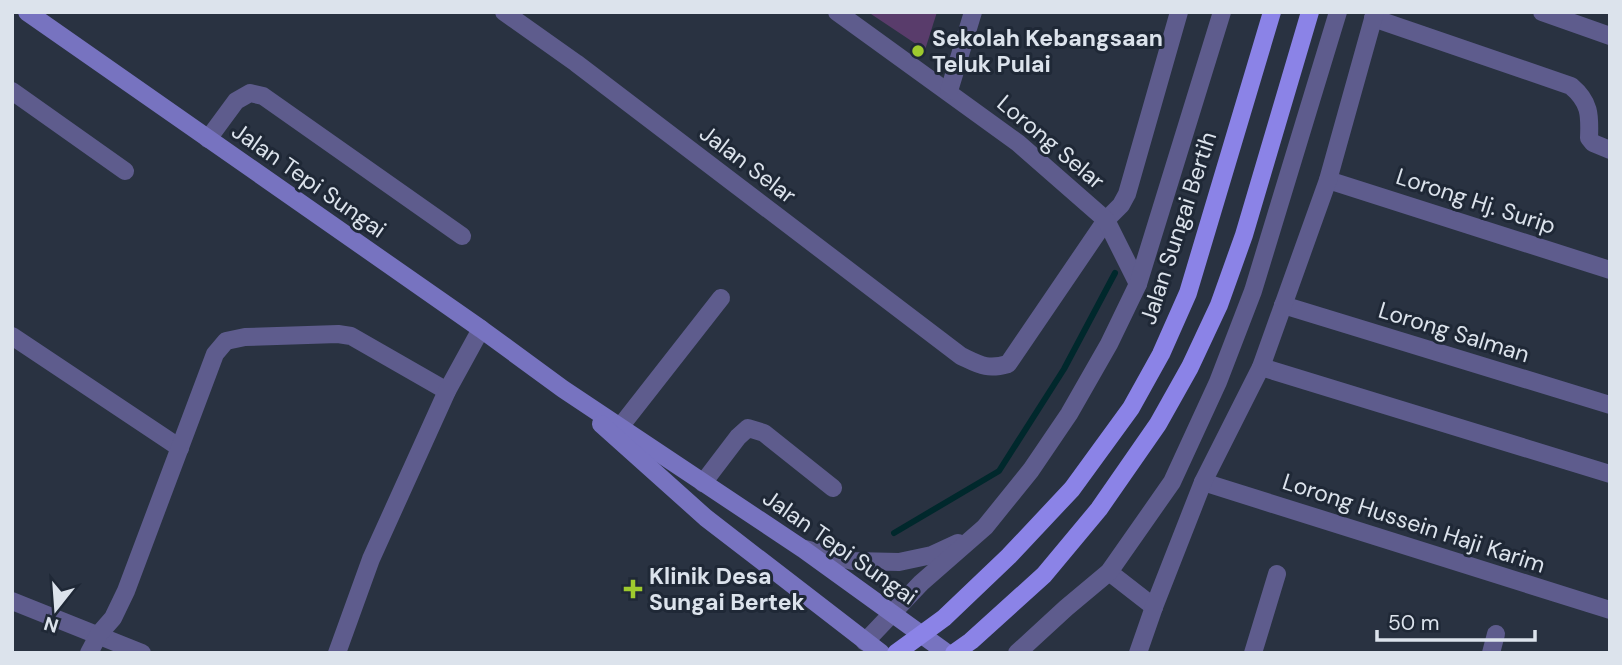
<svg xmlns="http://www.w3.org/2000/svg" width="1622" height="665" viewBox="0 0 1622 665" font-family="'DM Sans',sans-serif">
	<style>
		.green { fill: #593c6b }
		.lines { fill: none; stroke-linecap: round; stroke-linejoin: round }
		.stream { stroke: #00282c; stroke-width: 6 }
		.street { stroke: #5e5c8d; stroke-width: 18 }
		.secondary { stroke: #7773c0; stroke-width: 18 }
		.primary { stroke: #8b83e7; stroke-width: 18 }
		.poi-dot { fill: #9eca2e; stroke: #1f2836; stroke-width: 2.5 }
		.labels { text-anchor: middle; stroke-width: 6; stroke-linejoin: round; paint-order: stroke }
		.poi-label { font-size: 23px; font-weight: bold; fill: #dce3ec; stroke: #1f2836; text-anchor: start }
		.street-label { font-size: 23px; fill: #dce3ec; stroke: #1f2836 }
	</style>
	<rect width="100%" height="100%" fill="#293241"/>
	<!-- green -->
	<polygon class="green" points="868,12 937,12 925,50"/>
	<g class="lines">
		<!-- stream -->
		<polyline class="stream" points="894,533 999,471 1064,369 1115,273"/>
		<!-- street -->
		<g class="street">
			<path d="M 504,12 L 576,63 L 961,356 C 980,365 987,370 1008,364 L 1106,220 L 1121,205 L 1127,194 L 1179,12"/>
			<polyline points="837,12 1018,143 1106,220 1138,284"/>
			<polyline points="1542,12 1610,36"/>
			<path d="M 1373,18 L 1571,86 C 1590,102 1590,115 1589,138 L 1593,143 L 1610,150"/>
			<polyline points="12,91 125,171"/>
			<polyline points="949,91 973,12"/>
			<polyline points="208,139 236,101 250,93 263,96 462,236"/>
			<polyline points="1328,180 1610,270"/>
			<polyline points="1283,305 1610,405"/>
			<polyline points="12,336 180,448"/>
			<polyline points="1261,367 1610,474"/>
			<polyline points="620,427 721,298"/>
			<polyline points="1203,482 1610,610"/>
			<polyline points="703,483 738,437 748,428 764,433 833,488"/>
			<polyline points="805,549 853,561 899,562 932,555 958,543"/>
			<polyline points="1109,572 1154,607"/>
			<polyline points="12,601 142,653"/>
			<polyline points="865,642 921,583 985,527 1031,470 1069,414 1109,344 1138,284 1222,12"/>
			<polyline points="89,653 99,634 113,618 126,591 215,354 226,341 245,337 338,334 351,336 447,391"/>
			<polyline points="337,653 371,559 447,391 481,329"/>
			<polyline points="1017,653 1066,608 1109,572 1172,482 1218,382 1253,291 1338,12"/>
			<polyline points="1138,653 1154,607 1203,482 1261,367 1328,180 1375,12"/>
			<polyline points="1253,653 1277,574"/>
			<polyline points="1491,653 1496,634"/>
		</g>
		<!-- secondary -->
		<g class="secondary">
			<polyline points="27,12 481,329 563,389 803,549 947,653"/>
			<polyline points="601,424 706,518 881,653"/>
		</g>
		<!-- primary -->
		<g class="primary">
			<polyline points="896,653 944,618 1009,556 1072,489 1131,408 1161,354 1188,293 1272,12"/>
			<polyline points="954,653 971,641 1044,575 1099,509 1158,424 1190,367 1219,305 1244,235 1310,12"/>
		</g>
	</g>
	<!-- markers -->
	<g class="poi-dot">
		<circle cx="918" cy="51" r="7"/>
		<path d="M629.5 578.5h7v7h7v7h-7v7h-7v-7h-7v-7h7z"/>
	</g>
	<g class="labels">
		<!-- poi labels -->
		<g class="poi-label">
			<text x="932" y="46">Sekolah Kebangsaan<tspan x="932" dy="26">Teluk Pulai</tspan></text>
			<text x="649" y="584">Klinik Desa<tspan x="649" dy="26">Sungai Bertek</tspan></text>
		</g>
		<!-- street labels -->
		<g class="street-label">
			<text transform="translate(1051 142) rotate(40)" y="8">Lorong Selar</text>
			<text transform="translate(748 164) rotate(37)" y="8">Jalan Selar</text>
			<text transform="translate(309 180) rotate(35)" y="8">Jalan Tepi Sungai</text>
			<text transform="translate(1476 201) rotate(18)" y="8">Lorong Hj. Surip</text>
			<text transform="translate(1178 228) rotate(-72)" y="8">Jalan Sungai Bertih</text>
			<text transform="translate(1454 332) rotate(17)" y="8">Lorong Salman</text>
			<text transform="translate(1414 523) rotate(18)" y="8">Lorong Hussein Haji Karim</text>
			<text transform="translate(840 547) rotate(35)" y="8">Jalan Tepi Sungai</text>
		</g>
	</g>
	<!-- border -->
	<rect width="1622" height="665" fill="none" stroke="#dce3ec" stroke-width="28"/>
	<!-- north arrow -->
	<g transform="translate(56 609) rotate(197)" stroke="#1f2836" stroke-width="5" paint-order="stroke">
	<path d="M0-5L12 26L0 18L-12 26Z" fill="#dce3ec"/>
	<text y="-10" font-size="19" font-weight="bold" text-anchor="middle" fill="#dce3ec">N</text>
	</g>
	<!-- scale -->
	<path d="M1377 630v10h158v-10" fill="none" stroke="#dce3ec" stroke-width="3.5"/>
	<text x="1388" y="630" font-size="21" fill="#dce3ec" stroke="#1f2836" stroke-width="5" paint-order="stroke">50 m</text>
</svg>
